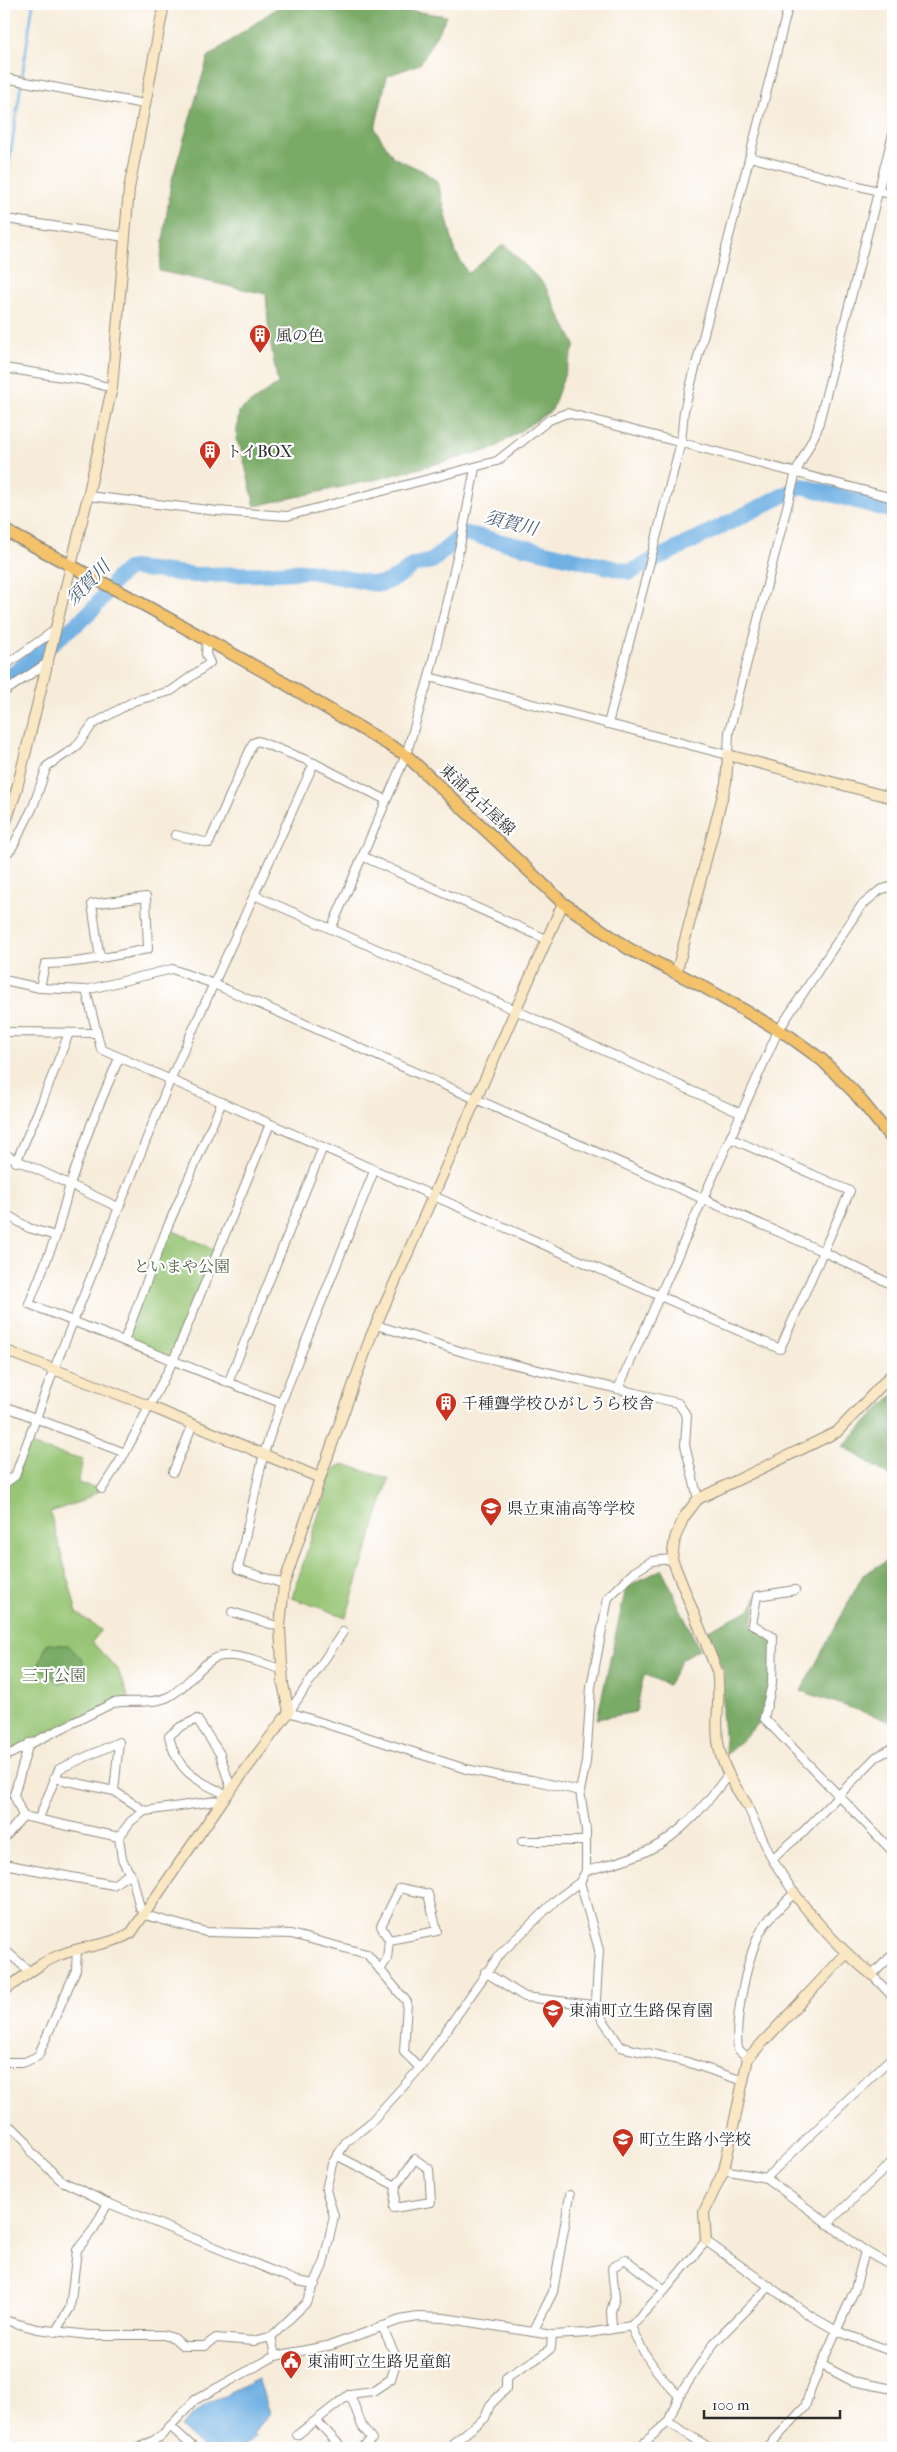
<svg xmlns="http://www.w3.org/2000/svg" width="897" height="2452" viewBox="0 0 897 2452" font-family="'IM FELL French Canon','Noto Serif JP',serif">
	<style>
		.green { fill: #97c574; stroke: #617850 }
		.forest { fill: #79aa66; stroke: #526a48 }
		.water { fill: #70b0e3; stroke: #4e6e87 }
		.lines { fill: none; stroke-linecap: round; stroke-linejoin: round }
		.stream { stroke: #70b0e3; stroke-width: 2.5 }
		.river { stroke: #70b0e3; stroke-width: 16 }
		.street-casing { stroke: #918c82; stroke-width: 10 }
		.secondary-casing { stroke: #918c82; stroke-width: 12 }
		.primary-casing { stroke: #918c82; stroke-width: 14 }
		.street { stroke: #fff; stroke-width: 8 }
		.secondary { stroke: #fae7c3; stroke-width: 10 }
		.primary { stroke: #f3c26a; stroke-width: 11 }
		.labels { text-anchor: middle; stroke-width: 4.5; stroke-linejoin: round; paint-order: stroke }
		.poi-label { font-size: 16px; fill: #2b2b2b; stroke: #fff; text-anchor: start }
		.street-label { font-size: 16px; fill: #2b2b2b; stroke: #fff }
		.park-label { font-size: 16px; fill: #516145; stroke: #fff }
		.water-label { font-size: 18px; font-style: italic; fill: #476075; stroke: #fff }
	</style>
	<rect width="100%" height="100%" fill="#fff"/>
	<filter id="ink" filterUnits="userSpaceOnUse"><feTurbulence type="fractalNoise" baseFrequency=".02" numOctaves="2"/><feDisplacementMap in="SourceGraphic" scale="10" xChannelSelector="R" yChannelSelector="G"/><feConvolveMatrix kernelMatrix="1 2 1 2 8 2 1 2 1" color-interpolation-filters="sRGB"/></filter>
	<filter id="wash" filterUnits="userSpaceOnUse"><feTurbulence type="fractalNoise" baseFrequency=".0096" numOctaves="4" result="noise"/><feDisplacementMap in="SourceGraphic" scale="20" xChannelSelector="R" yChannelSelector="G"/><feGaussianBlur stdDeviation="1.12" result="paint"/><feColorMatrix in="noise" values="0 0 0 0 0 0 0 0 0 0 0 0 0 0 0 0 0 1.4 0 .05"/><feComposite in="paint" operator="in"/></filter>
	<g filter="url(#wash)">
		<rect width="100%" height="100%" fill="#f7ecda"/>
		<!-- green -->
		<g class="green">
			<polygon points="167,1228 218,1251 173,1361 124,1341"/>
			<polygon points="26,1444 83,1460 78,1483 102,1489 82,1501 50,1512 77,1613 101,1630 92,1642 118,1670 130,1700 113,1703 4,1757 4,1484 15,1476"/>
			<polygon points="343,1464 389,1479 346,1617 292,1598 333,1470"/>
		</g>
		<!-- forest -->
		<g class="forest">
			<polygon points="282,4 365,4 447,16 420,64 387,76 375,129 393,157 423,171 438,182 455,251 468,274 504,244 544,284 575,345 552,410 493,449 378,479 255,506 241,449 236,440 239,411 278,384 269,335 266,294 159,271 171,183 208,57"/>
			<polygon points="893,1395 893,1478 843,1446"/>
			<polygon points="893,1557 893,1722 801,1691 863,1575"/>
			<polygon points="662,1569 699,1649 682,1659 668,1685 644,1674 636,1712 597,1719 626,1588"/>
			<polygon points="757,1596 752,1624 773,1637 772,1684 764,1718 726,1755 722,1712 724,1673 708,1630 751,1609"/>
			<polygon points="47,1644 68,1645 82,1659 87,1674 61,1684 38,1667"/>
		</g>
		<!-- water -->
		<polygon class="water" points="258,2379 270,2413 253,2434 255,2437 243,2448 203,2448 180,2427 206,2405"/>
		<g class="lines">
			<!-- stream -->
			<polyline class="stream" points="4,198 33,4"/>
			<!-- river -->
			<polyline class="river" points="4,680 77,624 95,607 117,578 128,569 133,568 195,575 261,574 309,571 370,583 381,584 396,578 414,565 432,561 464,533 630,572 802,486 893,511"/>
		</g>
	</g>
	<g filter="url(#ink)">
		<g class="lines">
			<!-- street casing -->
			<g class="street-casing">
				<g id="street">
					<polyline points="4,78 144,104"/>
					<polyline points="750,157 893,195"/>
					<polyline points="13,220 125,237"/>
					<polyline points="4,368 82,380 112,388"/>
					<polyline points="88,496 217,511 287,516 497,461 549,420 567,413 893,498"/>
					<polyline points="4,666 55,630"/>
					<polyline points="429,677 728,755 729,732 796,472 817,430 893,134"/>
					<polyline points="4,692 47,663"/>
					<polyline points="608,724 681,442 684,411 789,4"/>
					<polyline points="175,835 209,843 253,743 258,741 314,763 386,800"/>
					<polyline points="4,857 12,848 33,807 47,766 75,748 93,724 134,701 171,691 210,663 206,654 207,641"/>
					<polyline points="364,857 546,939"/>
					<polyline points="254,895 515,1010 740,1113"/>
					<polyline points="331,929 406,755 429,677 461,541 475,468"/>
					<polyline points="4,980 40,988 86,990 172,969 214,984 824,1252 893,1285"/>
					<path d="M 40,988 L 45,964 C 81,963 114,956 148,949 L 146,897 L 92,904 L 100,959"/>
					<polyline points="86,990 101,1049 780,1349 850,1191 730,1138"/>
					<polyline points="4,1032 96,1033"/>
					<polyline points="119,1058 92,1122 70,1184 56,1236 29,1304 281,1403"/>
					<polyline points="4,1154 118,1207"/>
					<polyline points="16,1162 42,1102 69,1033"/>
					<polyline points="4,1213 29,1228 56,1236"/>
					<polyline points="376,1325 466,1353 678,1403 687,1416 685,1445 698,1499"/>
					<polyline points="124,1341 167,1228 222,1102"/>
					<polyline points="228,1383 323,1147"/>
					<polyline points="618,1389 778,1031 861,906 880,890 893,886"/>
					<polyline points="4,1406 125,1453"/>
					<polyline points="173,1472 193,1424"/>
					<polyline points="4,1484 15,1476 54,1369 171,1078 314,763"/>
					<polyline points="102,1489 125,1453 173,1361 270,1124"/>
					<polyline points="284,1584 238,1569 264,1453 281,1403 374,1171"/>
					<polyline points="795,1590 757,1596 752,1624 773,1637 772,1684 764,1718 893,1852"/>
					<polyline points="232,1612 280,1627"/>
					<polyline points="343,1632 289,1712 466,1769 500,1776 532,1780 580,1791"/>
					<path d="M 4,1757 L 113,1703 C 131,1700 153,1705 170,1696 C 186,1687 200,1666 213,1659 C 231,1649 265,1665 284,1670"/>
					<polyline points="54,1778 114,1791"/>
					<path d="M 227,1795 C 196,1780 177,1772 169,1736 L 180,1727 L 197,1719 L 220,1754 L 231,1789"/>
					<polyline points="223,1800 145,1811 131,1821 119,1837 122,1859 133,1880 140,1908 145,1915 206,1932 291,1934 367,1954 407,2002 404,2052 420,2068"/>
					<path d="M 747,1805 L 772,1859 L 794,1893 C 781,1907 764,1921 757,1939 C 746,1964 734,2022 738,2049 L 748,2058"/>
					<polyline points="23,1816 119,1837"/>
					<polyline points="23,1816 14,1795 29,1743"/>
					<polyline points="39,1818 59,1769 119,1742 114,1791 145,1811"/>
					<polyline points="4,1839 23,1816"/>
					<polyline points="522,1841 585,1841"/>
					<polyline points="772,1859 801,1834 876,1757 893,1748"/>
					<polyline points="4,1864 113,1885 130,1873"/>
					<path d="M 586,1871 C 607,1865 629,1860 649,1850 C 681,1835 707,1803 728,1775"/>
					<polyline points="580,1882 599,1950 596,2000 593,2005"/>
					<polyline points="4,1949 30,1972"/>
					<polyline points="893,1954 872,1975 893,1997"/>
					<polyline points="380,1970 387,1959 389,1940 437,1931 428,1894 400,1888 381,1926 389,1940"/>
					<polyline points="485,1972 525,1997 593,2005 621,2047 687,2062 743,2081"/>
					<polyline points="4,2062 25,2062 38,2056 76,1970 77,1949"/>
					<polyline points="4,2125 13,2128 26,2141 31,2152 62,2181 108,2203 297,2281 315,2284"/>
					<polyline points="338,2156 396,2186 394,2208 431,2202 429,2169 415,2159 396,2186"/>
					<polyline points="724,2170 766,2178 865,2251 893,2267"/>
					<polyline points="766,2178 893,2056"/>
					<polyline points="827,2224 893,2161"/>
					<polyline points="4,2320 37,2329 89,2335 163,2335 174,2338 183,2346 205,2346 216,2338 253,2341 271,2337 306,2303 323,2265 334,2216 326,2190 332,2164 346,2142 369,2124 420,2068 499,1955 557,1899 580,1882 586,1871 586,1830 580,1791 586,1762 591,1687 608,1598 634,1572 652,1561 672,1559"/>
					<path d="M 631,2326 C 642,2354 658,2375 679,2396"/>
					<polyline points="612,2328 611,2311 615,2298 612,2268 625,2259 665,2290"/>
					<polyline points="55,2332 70,2308 77,2250 93,2230 108,2203"/>
					<polyline points="533,2332 553,2292 570,2195"/>
					<polyline points="271,2337 275,2356"/>
					<polyline points="822,2365 852,2381 893,2389"/>
					<polyline points="350,2394 362,2426 372,2439 361,2448"/>
					<polyline points="317,2421 342,2448"/>
					<polyline points="668,2422 710,2448"/>
					<polyline points="170,2426 194,2448"/>
					<polyline points="297,2435 350,2394 373,2391 391,2379 397,2359 382,2326"/>
					<polyline points="139,2448 160,2437 195,2400 275,2356 332,2345 400,2320 418,2317 444,2318 552,2335 589,2333 631,2326 665,2290 706,2241 809,2315 837,2331 893,2352"/>
					<path d="M 447,2448 L 485,2418 L 490,2405 L 506,2389 L 506,2378 C 520,2367 537,2361 551,2348 L 552,2335"/>
					<polyline points="638,2448 668,2422 679,2396 714,2343 770,2286"/>
					<polyline points="767,2448 805,2407 811,2388 855,2289 865,2251"/>
				</g>
			</g>
			<!-- secondary casing -->
			<g class="secondary-casing">
				<g id="secondary">
					<polyline points="4,827 16,792 88,496 112,388 129,189 164,4"/>
					<polyline points="676,974 726,783 728,755 893,798"/>
					<polyline points="4,1350 149,1406 320,1478"/>
					<path d="M 747,1805 C 734,1785 721,1766 718,1741 C 715,1718 721,1694 717,1671 L 672,1559 L 675,1538 L 684,1517 L 698,1499 L 837,1432 L 893,1373"/>
					<path d="M 794,1893 C 817,1924 842,1951 872,1975"/>
					<path d="M 4,1991 C 22,1978 39,1963 60,1955 C 83,1945 109,1946 131,1933 L 223,1800 L 289,1712 L 283,1684 L 280,1627 L 284,1584 L 320,1478 L 371,1336 L 563,903"/>
					<polyline points="706,2241 704,2212 724,2170 748,2058 846,1954"/>
				</g>
			</g>
			<!-- primary casing -->
			<g class="primary-casing">
				<polyline id="primary" points="4,530 126,595 274,677 406,755 563,903 629,949 702,986 789,1036 822,1060 854,1092 893,1140"/>
			</g>
			<!-- street -->
			<use href="#street" class="street"/>
			<!-- secondary -->
			<use href="#secondary" class="secondary"/>
			<!-- primary -->
			<use href="#primary" class="primary"/>
		</g>
	</g>
	<!-- icons -->
	<defs>
		<g id="building-pin" transform="scale(1.125)"><path d="M0 17L-7.5 6A9.5 9.5 0 1 1 7.5 6Z" fill="#c8321e" stroke="#fff"/><path d="M-4-6H4V6H1V3H-1V6H-4ZM-2.5-4.3h1.7v1.8h-1.7ZM.8-4.3h1.7v1.8H.8ZM-2.5-1h1.7V.8h-1.7ZM.8-1h1.7V.8H.8Z" fill="#fff"/></g>
		<g id="school-pin" transform="scale(1.125)"><path d="M0 17L-7.5 6A9.5 9.5 0 1 1 7.5 6Z" fill="#c8321e" stroke="#fff"/><path d="M0-5L7-2L0 1L-7-2ZM-4 1L0 2.5L4 1V4Q0 6-4 4Z" fill="#fff"/></g>
		<g id="civic-pin" transform="scale(1.125)"><path d="M0 17L-7.5 6A9.5 9.5 0 1 1 7.5 6Z" fill="#c8321e" stroke="#fff"/><path d="M-.6-6.5H3V-4.5H.6V-3L4-1V1h2V6H-6V1h2V-1L-.6-3ZM-1.2 2.5V6h2.4V2.5Z" fill="#fff"/></g>
	</defs>
	<g fill-rule="evenodd">
		<use href="#building-pin" x="260" y="335"/>
		<use href="#building-pin" x="210" y="451"/>
		<use href="#building-pin" x="446" y="1403"/>
		<use href="#school-pin" x="491" y="1508"/>
		<use href="#school-pin" x="553" y="2010"/>
		<use href="#school-pin" x="623" y="2139"/>
		<use href="#civic-pin" x="291" y="2361"/>
	</g>
	<g class="labels">
		<!-- poi labels -->
		<g class="poi-label">
			<text x="276" y="341">風の色</text>
			<text x="226" y="457">トイBOX</text>
			<text x="462" y="1409">千種聾学校ひがしうら校舎</text>
			<text x="507" y="1514">県立東浦高等学校</text>
			<text x="569" y="2016">東浦町立生路保育園</text>
			<text x="639" y="2145">町立生路小学校</text>
			<text x="307" y="2367">東浦町立生路児童館</text>
		</g>
		<!-- street labels -->
		<g class="street-label">
			<text transform="translate(478 799) rotate(43)" y="6">東浦名古屋線</text>
		</g>
		<!-- park labels -->
		<g class="park-label">
			<text x="182" y="1272">といまや公園</text>
			<text x="54" y="1681">三丁公園</text>
		</g>
		<!-- water labels -->
		<g class="water-label">
			<text transform="translate(511 523) rotate(14)" y="6">須賀川</text>
			<text transform="translate(88 583) rotate(-46)" y="6">須賀川</text>
		</g>
	</g>
	<!-- margin -->
	<rect width="897" height="2452" fill="none" stroke="#fff" stroke-width="20"/>
	<!-- scale -->
	<path d="M704 2410v8h136v-8" fill="none" stroke="#2b2b2b" stroke-width="2.5"/>
	<text x="712" y="2410" font-size="15" fill="#2b2b2b" stroke="#ffffff" stroke-width="4" paint-order="stroke">100 m</text>
</svg>
